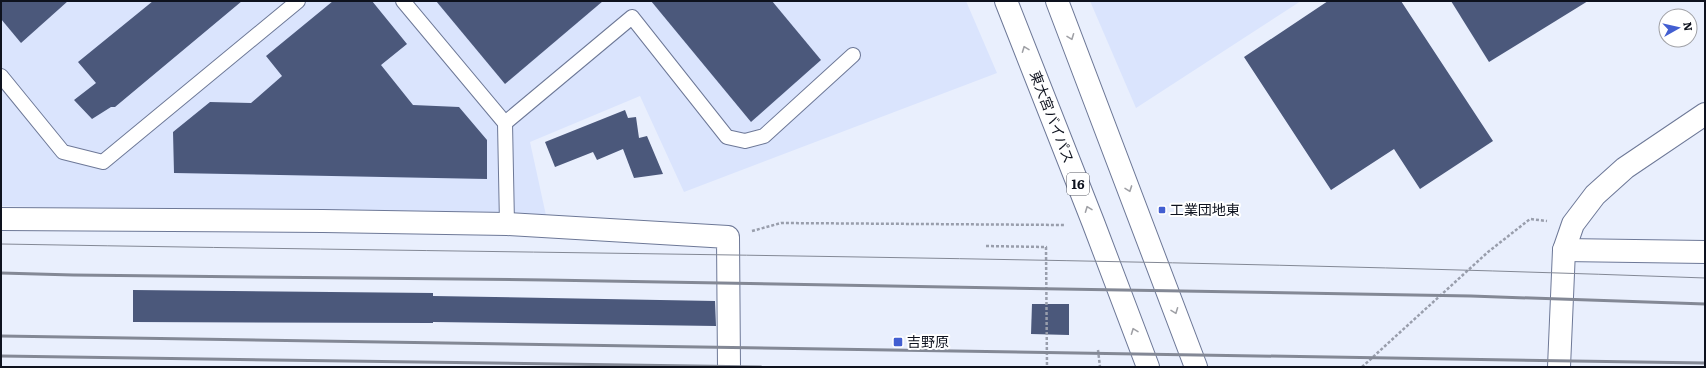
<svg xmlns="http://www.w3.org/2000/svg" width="1706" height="368" viewBox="0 0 1706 368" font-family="Literata,'Noto Sans JP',serif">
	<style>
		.built { fill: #dae4fd }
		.building { fill: #4b587b }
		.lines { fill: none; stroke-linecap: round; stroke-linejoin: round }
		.service-casing { stroke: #6d7897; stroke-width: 16 }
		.minor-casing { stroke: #6d7897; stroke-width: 24 }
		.tertiary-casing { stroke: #6d7897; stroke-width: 24 }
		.trunk-casing { stroke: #6d7897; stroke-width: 24 }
		.path { stroke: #999eac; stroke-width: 2.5; stroke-dasharray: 3 2; stroke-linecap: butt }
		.service { stroke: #fff; stroke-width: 14 }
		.minor { stroke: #fff; stroke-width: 22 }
		.tertiary { stroke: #fff; stroke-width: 22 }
		.trunk { stroke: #fff; stroke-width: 22 }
		.tram { stroke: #838895; stroke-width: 1 }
		.rail { stroke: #838895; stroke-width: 3 }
		.oneway { stroke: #9fa0a5 }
		.poi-dot { fill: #425ed1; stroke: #fff; stroke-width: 1.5 }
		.labels { text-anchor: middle; stroke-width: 4; stroke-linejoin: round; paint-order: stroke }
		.shield { fill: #fff; stroke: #565962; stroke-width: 1 }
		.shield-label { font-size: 13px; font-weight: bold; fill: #0e121e }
		.street-label { font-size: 14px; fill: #0e121e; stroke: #fff }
		.poi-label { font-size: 14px; fill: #0e121e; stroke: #fff; text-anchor: start }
	</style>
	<rect width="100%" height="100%" fill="#e9effd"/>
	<!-- built -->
	<g class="built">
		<polygon points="1,1 966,1 997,73 684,192 640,96 530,142 547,220 1,206"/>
		<polygon points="1090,1 1301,1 1136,108"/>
	</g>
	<!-- building -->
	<g class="building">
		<polygon points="1,1 68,1 21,43 1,19"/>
		<polygon points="153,1 242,1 115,107 111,107 92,119 74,100 96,83 78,62"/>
		<polygon points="333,1 372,1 407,44 381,65 413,105 459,107 487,140 487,179 174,173 173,132 210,102 251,103 282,76 266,56"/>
		<polygon points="436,1 603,1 505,84"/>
		<polygon points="651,1 772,1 821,60 751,122"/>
		<polygon points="1328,1 1401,1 1493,141 1420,189 1394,149 1331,190 1244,57"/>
		<polygon points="1451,1 1588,1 1489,62"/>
		<polygon points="625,110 628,118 636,117 639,138 647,136 663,174 634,178 623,149 597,160 593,152 555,167 545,142"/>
		<polygon points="133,290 433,293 433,296 715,301 716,326 433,322 433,323 133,322"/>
		<polygon points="1032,304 1069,304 1069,335 1031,334"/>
	</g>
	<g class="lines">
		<!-- service casing -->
		<g class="service-casing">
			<g id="service">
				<polyline points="403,1 505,123 507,224"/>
				<polyline points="1,76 63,152 103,162 298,1"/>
				<polyline points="505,123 632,17 727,137 745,141 764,136 853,55"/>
			</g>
		</g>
		<!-- minor casing -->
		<g class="minor-casing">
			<g id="minor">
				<polyline points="1,219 323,221 507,224 728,237 729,367"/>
				<polyline points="1564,250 1705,252"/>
			</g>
		</g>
		<!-- tertiary casing -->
		<g class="tertiary-casing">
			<polyline id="tertiary" points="1559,367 1564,250 1573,224 1595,195 1625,168 1705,114"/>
		</g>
		<!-- trunk casing -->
		<g class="trunk-casing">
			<g id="trunk">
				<polyline points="1006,1 1093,222 1148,367"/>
				<polyline points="1057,1 1196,367"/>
			</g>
		</g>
		<!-- path -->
		<g class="path">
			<polyline points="752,231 781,223 1064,225"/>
			<polyline points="986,246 1046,247 1047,367"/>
			<polyline points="1098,350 1100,367"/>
			<polyline points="1362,367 1488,252 1530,219 1547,221"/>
		</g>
		<!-- service -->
		<use href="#service" class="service"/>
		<!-- minor -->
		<use href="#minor" class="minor"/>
		<!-- tertiary -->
		<use href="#tertiary" class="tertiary"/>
		<!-- trunk -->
		<use href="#trunk" class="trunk"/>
		<!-- tram -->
		<path class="tram" d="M 1,244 C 569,254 1137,257 1705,278"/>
		<!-- rail -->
		<g class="rail">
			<polyline points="1,273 73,275 546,280 1471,296 1705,304"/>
			<polyline points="1,336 1705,363"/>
			<polyline points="1,356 761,367"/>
		</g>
	</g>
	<!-- one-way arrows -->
	<defs><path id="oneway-chevron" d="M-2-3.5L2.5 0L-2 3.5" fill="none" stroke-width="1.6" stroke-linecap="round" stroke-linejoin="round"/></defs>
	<g class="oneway">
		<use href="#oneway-chevron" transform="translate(1071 37) rotate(69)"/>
		<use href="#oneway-chevron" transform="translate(1025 49) rotate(-111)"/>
		<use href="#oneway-chevron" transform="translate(1129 189) rotate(70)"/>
		<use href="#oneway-chevron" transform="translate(1088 209) rotate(-111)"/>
		<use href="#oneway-chevron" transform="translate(1175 311) rotate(69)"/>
		<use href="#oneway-chevron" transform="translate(1134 331) rotate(-111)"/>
	</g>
	<!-- markers -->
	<g class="poi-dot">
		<rect x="1158" y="206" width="8" height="8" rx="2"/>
		<rect x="893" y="337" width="10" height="10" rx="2"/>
	</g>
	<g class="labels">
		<!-- shield labels -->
		<rect class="shield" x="1067" y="173" width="22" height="22" rx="3"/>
		<g class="shield-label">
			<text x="1078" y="189">16</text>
		</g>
		<!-- street labels -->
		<g class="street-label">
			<text transform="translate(1052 117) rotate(69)" y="5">東大宮バイパス</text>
		</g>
		<!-- poi labels -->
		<g class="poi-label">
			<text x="1170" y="215">工業団地東</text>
			<text x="907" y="347">吉野原</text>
		</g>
	</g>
	<!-- border -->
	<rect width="1706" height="368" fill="none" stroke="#0e121e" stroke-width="4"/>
	<!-- north arrow -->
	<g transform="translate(1678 28) rotate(82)"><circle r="19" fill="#ffffff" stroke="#9fa0a5"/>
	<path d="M0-3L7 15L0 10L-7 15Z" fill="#425ed1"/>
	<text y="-6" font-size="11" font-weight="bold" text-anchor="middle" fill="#0e121e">N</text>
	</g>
</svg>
